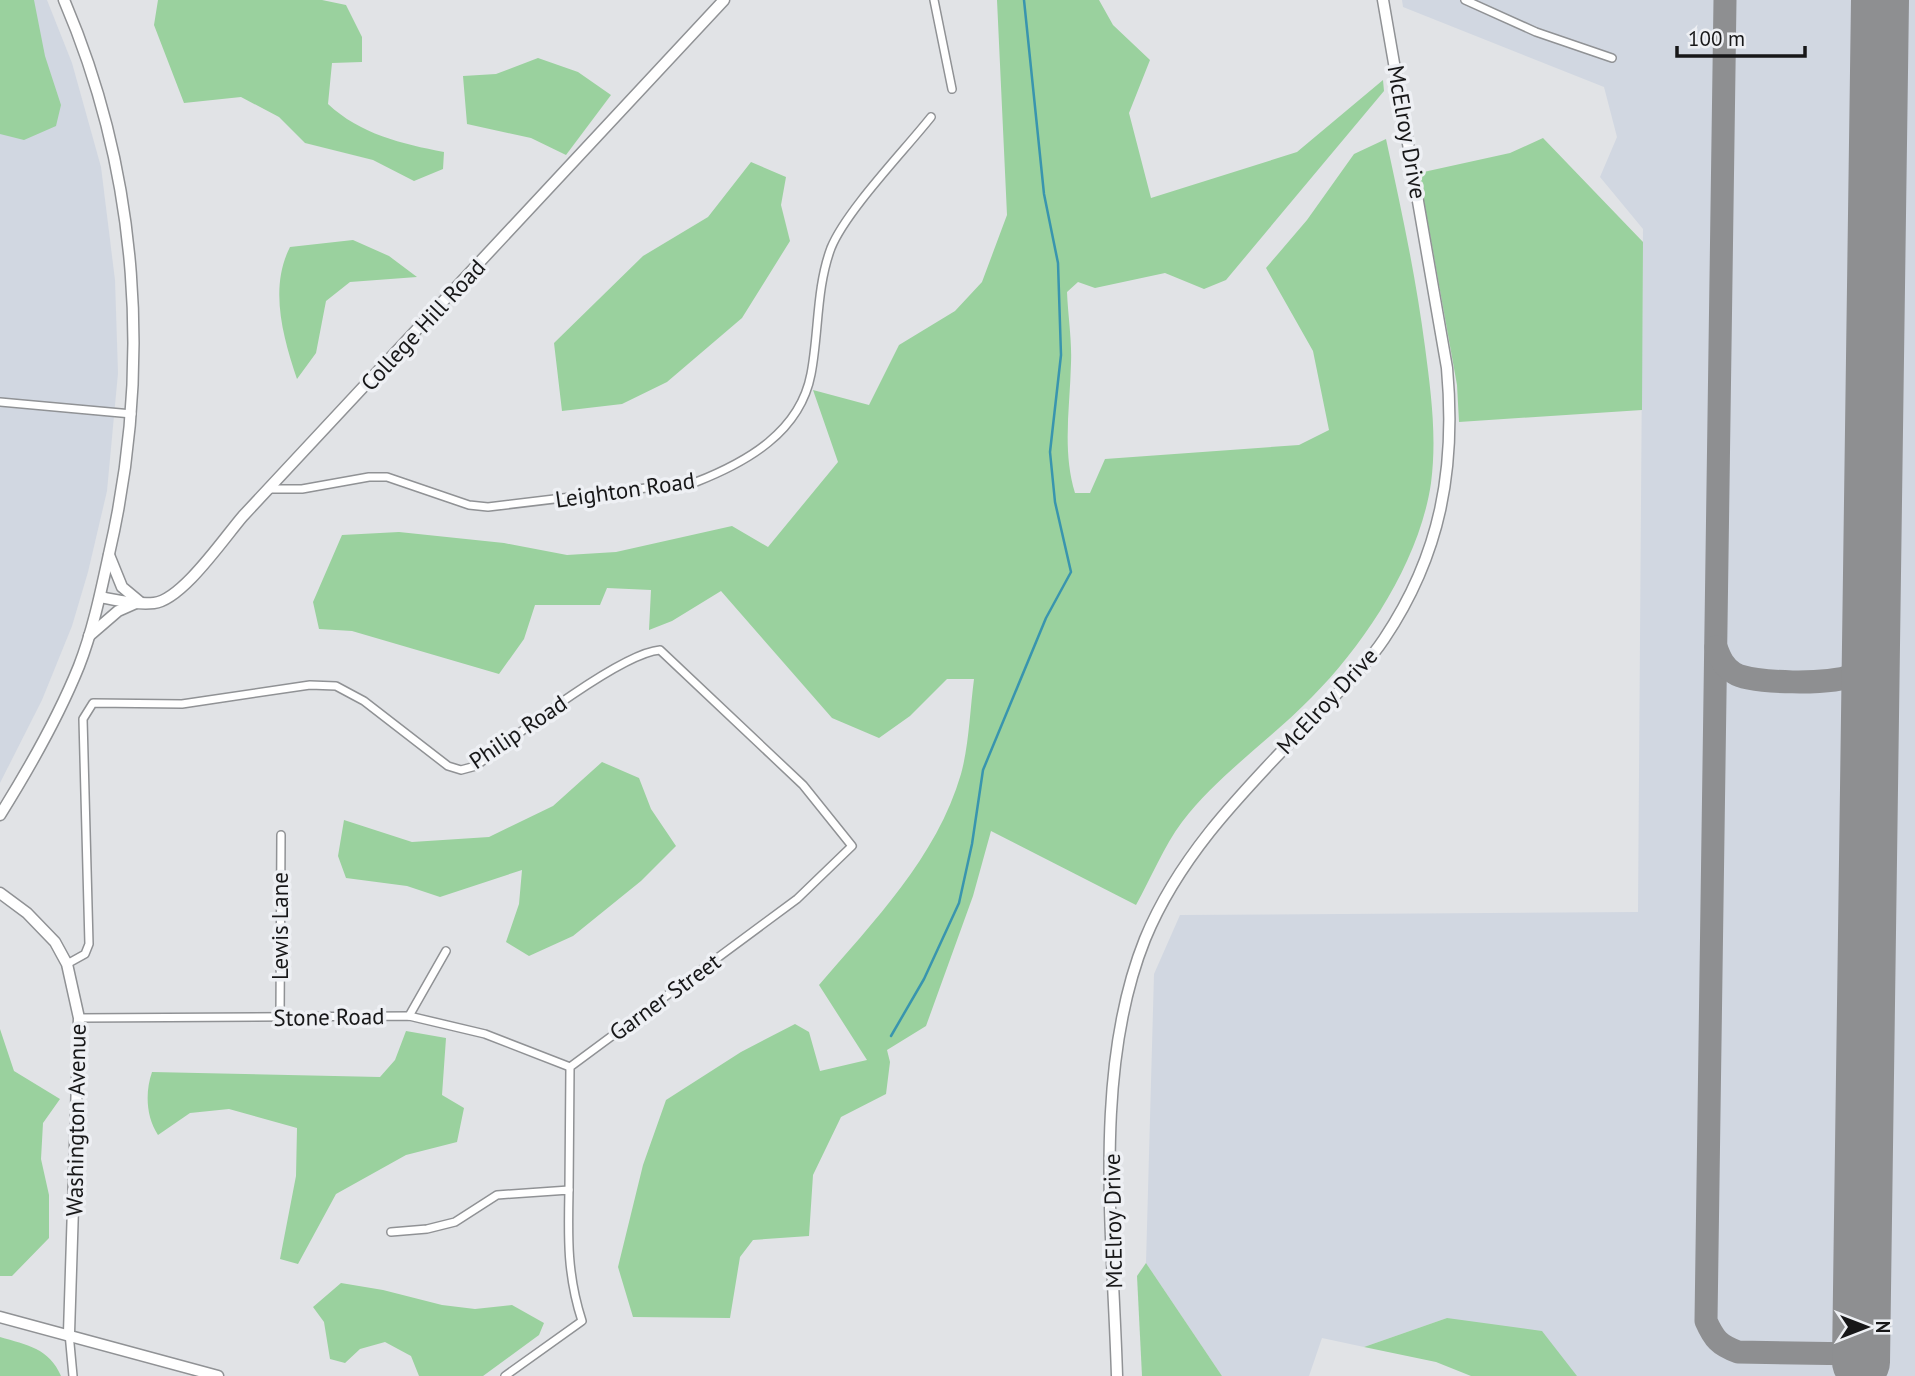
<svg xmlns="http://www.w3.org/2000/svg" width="1915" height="1376" viewBox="0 0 1915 1376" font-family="'PT Sans',sans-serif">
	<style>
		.built { fill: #d1d7e1 }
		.green { fill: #9ad19e }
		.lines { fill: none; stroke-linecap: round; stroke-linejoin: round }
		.stream { stroke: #3995ae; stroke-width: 2.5 }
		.taxiway { stroke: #8e8f91; stroke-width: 23 }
		.runway { stroke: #8e8f91; stroke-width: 58 }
		.street-casing { stroke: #909295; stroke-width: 10 }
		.secondary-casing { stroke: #909295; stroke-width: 13 }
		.street { stroke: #fff; stroke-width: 7 }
		.secondary { stroke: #fff; stroke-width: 10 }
		.labels { text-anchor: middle; stroke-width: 7; stroke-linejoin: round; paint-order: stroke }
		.street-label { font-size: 23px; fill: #171718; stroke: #eef0f4 }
	</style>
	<rect width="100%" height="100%" fill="#e1e3e6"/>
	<!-- built -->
	<g class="built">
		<polygon points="0,0 47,0 72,63 101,167 115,280 118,373 107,491 88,572 72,626 42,700 0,783"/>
		<polygon points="1402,0 1915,0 1915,1376 1577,1376 1447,1318 1364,1347 1322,1338 1309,1376 1222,1376 1146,1263 1154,974 1180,915 1638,912 1643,229 1600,177 1617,137 1604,87 1403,7"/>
	</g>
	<!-- green -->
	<g class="green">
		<polygon points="0,0 34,0 45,56 61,105 56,126 24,140 0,134"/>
		<path d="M 158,0 L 322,0 L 346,5 L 362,37 L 362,62 L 332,63 L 328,104 C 360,134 402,144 444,152 L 443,169 L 414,181 L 373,160 L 305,143 L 279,117 L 241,97 L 184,103 L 154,25 Z"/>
		<path d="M 997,0 L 1099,0 L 1113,25 L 1150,60 L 1129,113 L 1151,198 L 1297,152 L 1383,80 L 1384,91 L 1226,280 L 1204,289 L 1165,273 L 1095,288 L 1078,282 L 1067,292 C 1068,316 1072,340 1071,363 C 1070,408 1062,450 1075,493 L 1090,493 L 1105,459 L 1299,445 L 1329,430 L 1313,351 L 1266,268 L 1307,220 L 1354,154 L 1386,139 C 1401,208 1416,277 1425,347 C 1431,393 1437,437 1431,483 C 1420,560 1365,644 1312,697 C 1270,740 1219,774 1182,822 C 1164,846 1151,878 1136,905 L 991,831 L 973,896 L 926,1026 L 887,1050 L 890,1062 L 886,1094 L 841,1117 L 813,1175 L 809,1236 L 753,1240 L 740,1257 L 730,1318 L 633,1317 L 618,1267 L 643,1165 L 666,1100 L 741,1052 L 795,1024 L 809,1032 L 820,1071 L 867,1060 L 819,985 C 873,922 937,857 961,774 C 969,745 970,710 974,679 L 947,679 L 910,716 L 879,738 L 832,718 L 721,591 L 672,621 L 649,630 L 651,590 L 607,588 L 600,605 L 535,605 L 524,639 L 499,674 L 352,631 L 319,629 L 313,602 L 342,535 L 399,532 L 504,543 L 567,555 L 616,552 L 732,526 L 768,547 L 838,462 L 813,390 L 869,405 L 899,345 L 955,311 L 982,282 L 1007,215 Z"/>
		<polygon points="538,58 578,72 611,95 566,155 531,138 467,124 463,76 496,74"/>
		<polygon points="1543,138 1643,242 1642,410 1459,422 1457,385 1419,173 1510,153"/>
		<polygon points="751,162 786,177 781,205 790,241 742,318 667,382 622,404 562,411 554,343 643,256 708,217"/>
		<path d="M 353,240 L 389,256 L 417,277 L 350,282 L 326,301 L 316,353 L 297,379 C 283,337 269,288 290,247 Z"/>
		<polygon points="602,762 639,778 651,809 676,846 641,881 573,936 529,956 506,942 519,904 522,870 440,897 407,886 346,878 338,856 344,820 412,842 489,837 553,806"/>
		<polygon points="0,1029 14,1071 60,1099 43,1123 41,1159 49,1195 49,1238 12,1276 0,1276"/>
		<path d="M 406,1031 L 446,1038 L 442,1095 L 464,1108 L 457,1142 L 406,1155 L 336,1194 L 298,1264 L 280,1259 L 296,1176 L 297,1128 L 229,1109 L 190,1113 L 158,1135 C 146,1117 145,1092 152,1072 L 380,1077 L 395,1060 Z"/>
		<polygon points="1146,1263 1222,1376 1142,1376 1137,1276"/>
		<polygon points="341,1283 383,1290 442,1305 475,1309 512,1305 544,1323 539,1335 483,1376 419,1376 411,1356 385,1342 360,1349 345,1363 330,1359 324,1322 313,1307"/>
		<polygon points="1447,1318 1542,1331 1577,1376 1471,1376 1436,1362 1364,1347"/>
		<path d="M 0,1337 C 27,1345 49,1348 61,1376 L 0,1376 Z"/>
	</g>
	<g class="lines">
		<!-- stream -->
		<polyline class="stream" points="891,1036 924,979 959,903 972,844 983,770 1046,618 1071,572 1055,502 1050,452 1061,355 1058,263 1044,194 1024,0"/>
		<!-- taxiway -->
		<g class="taxiway">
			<path d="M 1725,0 L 1706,1321 C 1714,1339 1719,1345 1738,1352 L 1862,1354"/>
			<polyline points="1880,0 1880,3"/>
			<path d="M 1716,647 C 1720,658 1724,667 1734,673 C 1750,684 1835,685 1852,675 C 1866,667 1869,654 1872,639"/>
		</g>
		<!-- runway -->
		<polyline class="runway" points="1861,1362 1880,0"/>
		<!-- street casing -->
		<g class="street-casing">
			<g id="street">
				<polyline points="934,0 952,89"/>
				<polyline points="1465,0 1536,32 1612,58"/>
				<polyline points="0,402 132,414"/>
				<path d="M 271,489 L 302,489 L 369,477 L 387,477 L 469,505 L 488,507 L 696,482 C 747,462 800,432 811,374 C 819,333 816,288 831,248 C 846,211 904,151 931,117"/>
				<path d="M 67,964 L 85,954 L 89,944 L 83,719 L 93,703 L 182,704 L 310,685 L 336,686 L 364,701 L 448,766 L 461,770 L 476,766 C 511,739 620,653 660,650 L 803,785 L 852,846 L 797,899 L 570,1067 L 569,1190"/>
				<polyline points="409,1016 446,951"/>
				<polyline points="280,1017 281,835"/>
				<polyline points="79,1018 409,1016 485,1034 570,1067"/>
				<path d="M 391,1232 L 427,1229 L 455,1222 L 497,1195 L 569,1190 C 568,1238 567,1275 582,1321 L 505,1376"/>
				<polyline points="69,1333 73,1376"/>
			</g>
		</g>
		<!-- secondary casing -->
		<g class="secondary-casing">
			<g id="secondary">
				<polyline points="109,555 122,587 140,602"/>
				<path d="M 100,597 C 116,600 137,605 154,603 C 182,600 224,538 243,516 L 724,0"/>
				<polyline points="89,636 118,611 136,603"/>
				<path d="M 0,815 C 30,767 58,718 79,666 C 93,630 101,591 109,554 C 152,368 139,175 64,0"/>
				<polyline points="0,893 27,913 55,942 67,964 79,1018 69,1333"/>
				<polyline points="0,1317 218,1376"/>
				<path d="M 1117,1376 C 1113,1236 1092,1071 1145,939 C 1182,849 1252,783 1317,714 C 1340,690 1366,666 1384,639 C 1441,554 1456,468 1447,368 L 1383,0"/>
			</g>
		</g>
		<!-- street -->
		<use href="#street" class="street"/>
		<!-- secondary -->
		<use href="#secondary" class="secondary"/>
	</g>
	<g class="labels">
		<!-- street labels -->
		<g class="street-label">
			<text transform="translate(1407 132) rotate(80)" y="8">McElroy Drive</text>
			<text transform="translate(423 325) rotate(-47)" y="8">College Hill Road</text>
			<text transform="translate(625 490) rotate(-8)" y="8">Leighton Road</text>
			<text transform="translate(1327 701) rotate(-47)" y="8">McElroy Drive</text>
			<text transform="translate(518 732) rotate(-34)" y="8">Philip Road</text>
			<text transform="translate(280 926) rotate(-90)" y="8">Lewis Lane</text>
			<text transform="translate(665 997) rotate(-36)" y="8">Garner Street</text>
			<text transform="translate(329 1017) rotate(-1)" y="8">Stone Road</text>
			<text transform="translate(76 1120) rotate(-89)" y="8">Washington Avenue</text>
			<text transform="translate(1113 1221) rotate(-91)" y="8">McElroy Drive</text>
		</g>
	</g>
	<!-- north arrow -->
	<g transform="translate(1866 1327) rotate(90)" stroke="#eef0f4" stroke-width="5" paint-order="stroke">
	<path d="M0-5L12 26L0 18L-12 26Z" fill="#171718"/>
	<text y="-10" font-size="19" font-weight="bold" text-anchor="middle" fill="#171718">N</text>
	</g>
	<!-- scale -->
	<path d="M1677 46v10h128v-10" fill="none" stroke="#171718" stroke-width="3.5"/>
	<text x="1688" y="46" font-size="21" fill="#171718" stroke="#eef0f4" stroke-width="5" paint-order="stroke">100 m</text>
</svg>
